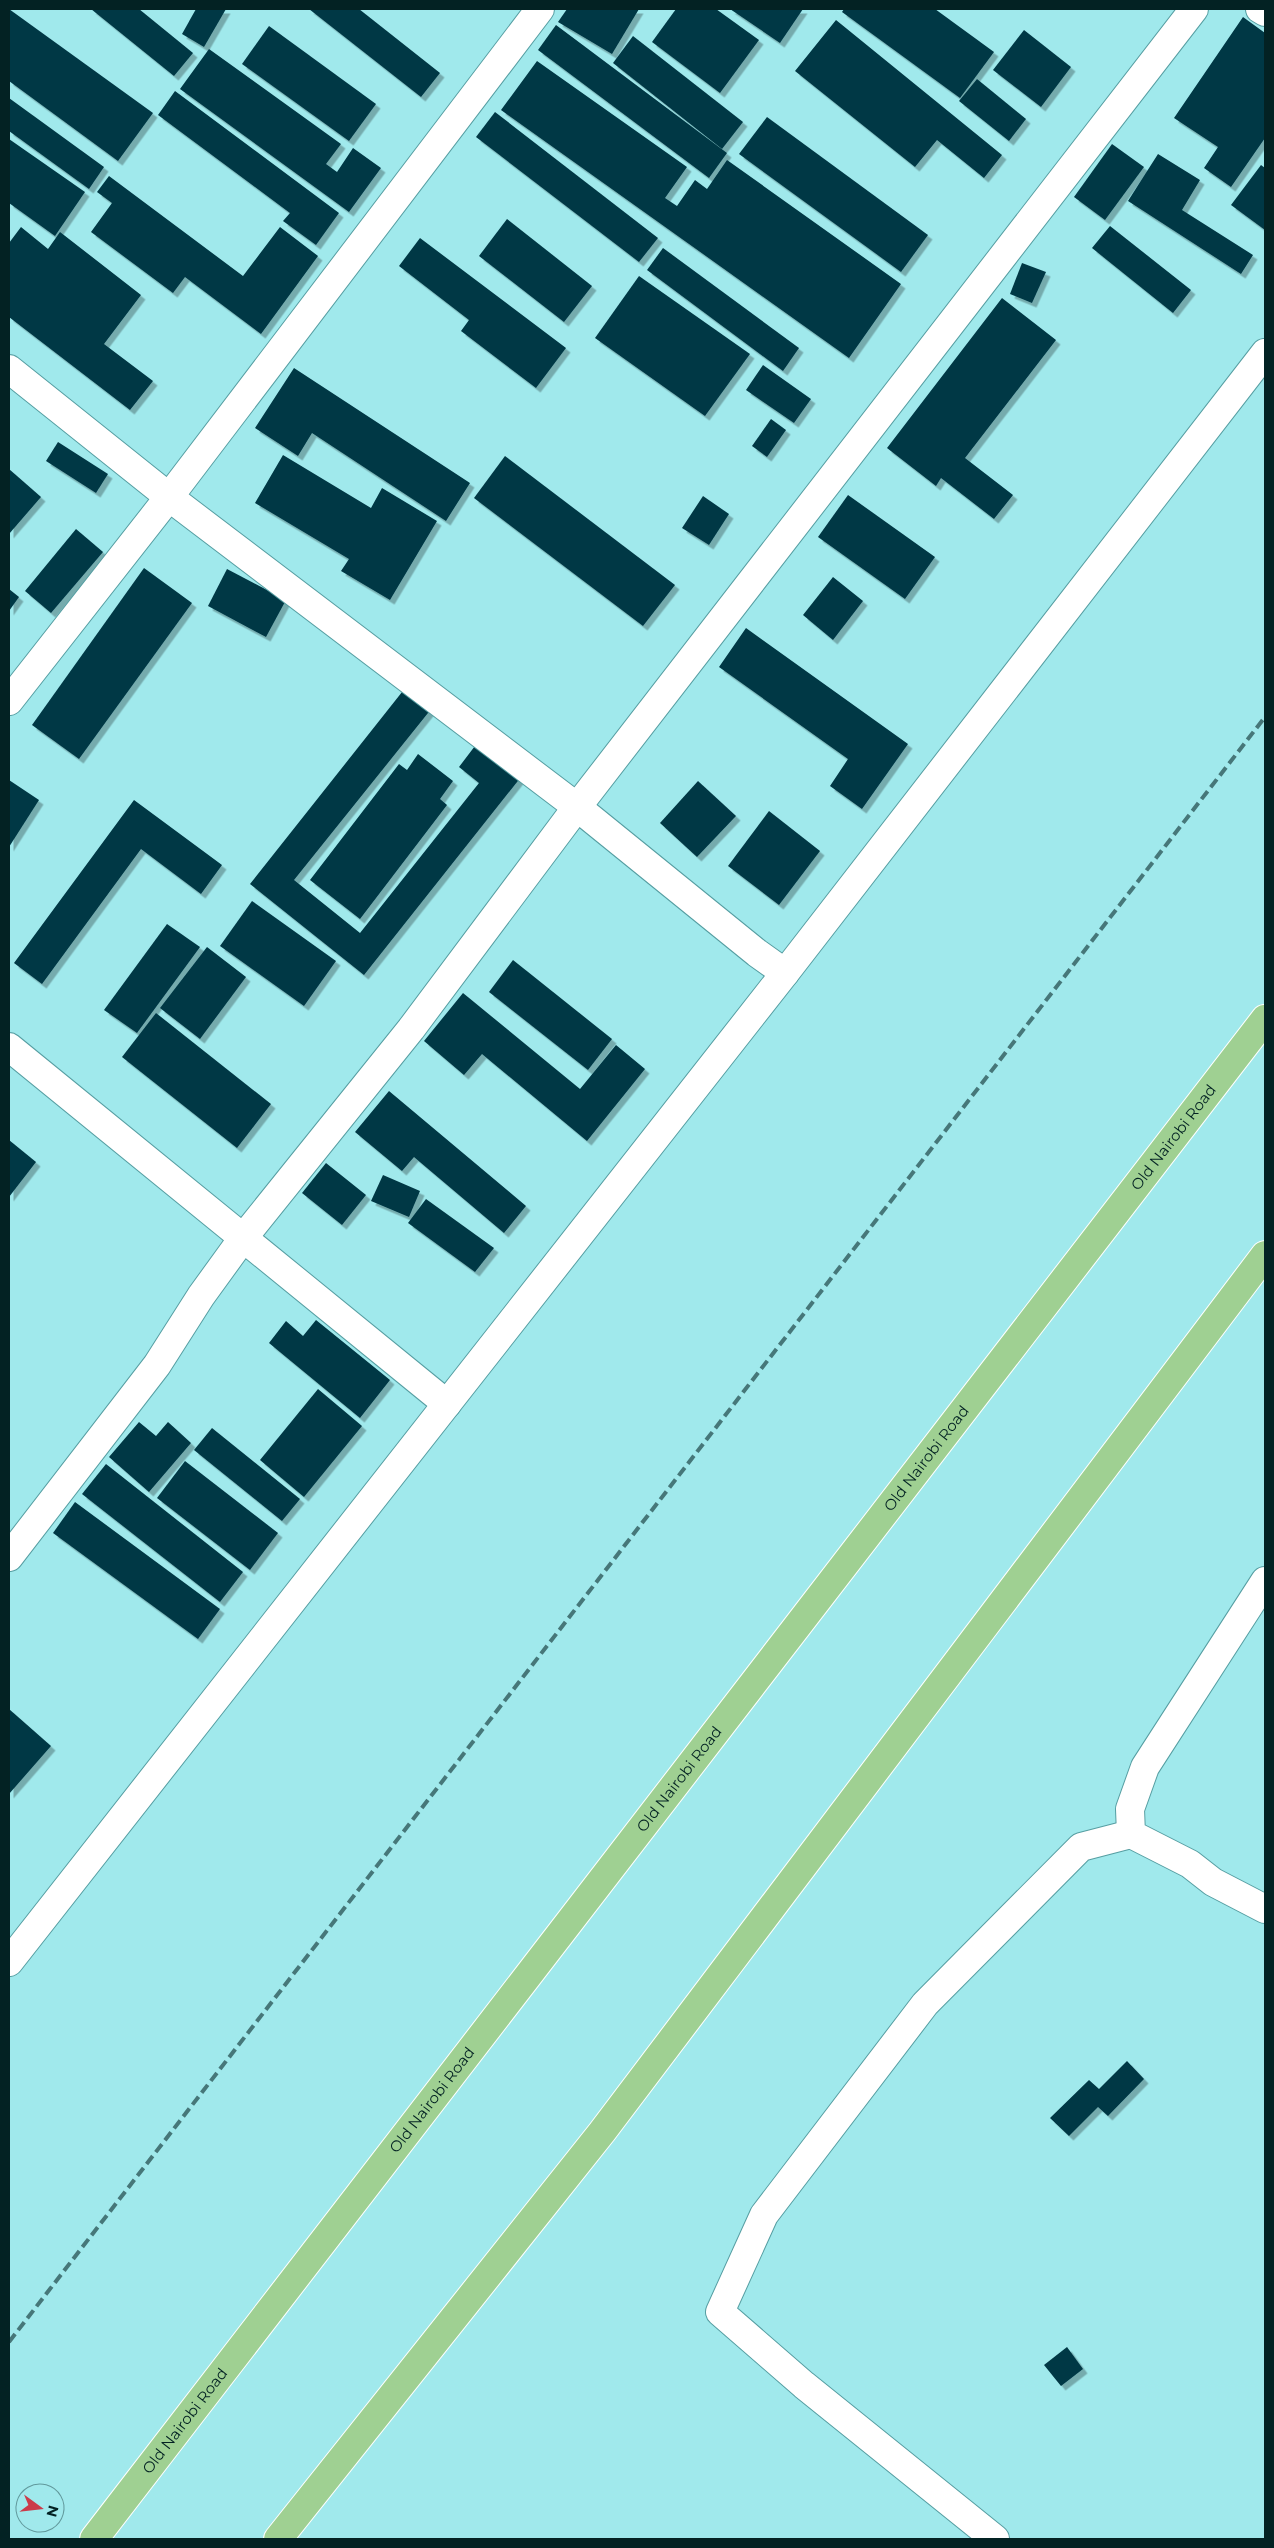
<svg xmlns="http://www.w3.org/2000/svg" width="1274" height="2548" viewBox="0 0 1274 2548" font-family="Montserrat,sans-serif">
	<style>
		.building { fill: #003744; filter: url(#shadow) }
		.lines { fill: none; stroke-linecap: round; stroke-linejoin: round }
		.minor-casing { stroke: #569ea2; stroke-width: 30 }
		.highway-casing { stroke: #fff; stroke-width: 30 }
		.minor { stroke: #fff; stroke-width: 28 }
		.highway { stroke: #9fd092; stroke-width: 28 }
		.rail { stroke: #467779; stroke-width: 4; stroke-dasharray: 10 5; stroke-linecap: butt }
		.labels { text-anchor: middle; stroke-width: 5; stroke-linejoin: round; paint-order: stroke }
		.street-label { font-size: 15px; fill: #032223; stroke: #a0e9ec }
	</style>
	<defs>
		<filter id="shadow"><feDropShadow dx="4.5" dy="4.5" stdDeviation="0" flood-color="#0004"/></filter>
	</defs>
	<rect width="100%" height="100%" fill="#a0e9ec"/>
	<!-- building -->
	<g class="building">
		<polygon points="9,9 153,113 118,161 9,81"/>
		<polygon points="91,9 139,9 193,53 174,76"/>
		<polygon points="196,9 226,9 204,47 182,34"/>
		<polygon points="309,9 359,9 440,73 421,97"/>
		<polygon points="567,9 639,9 612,54 558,22"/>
		<polygon points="676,9 716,9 759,40 720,93 652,42"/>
		<polygon points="730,9 803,9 780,43"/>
		<polygon points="844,9 935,9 994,52 960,98 842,12"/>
		<polygon points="1243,17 1265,33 1265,138 1231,187 1204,168 1218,147 1174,118"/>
		<polygon points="836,20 1002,155 984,178 937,140 915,167 795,71"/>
		<polygon points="556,25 727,153 709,178 538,50"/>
		<polygon points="269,26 376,104 349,141 242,64"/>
		<polygon points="1024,30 1071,67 1041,107 993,70"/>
		<polygon points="633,36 743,122 722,149 613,63"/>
		<polygon points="209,49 341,144 326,164 337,172 353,148 381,168 349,212 180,89"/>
		<polygon points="537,61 687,167 665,198 677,206 695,180 707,189 727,160 901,284 849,358 501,110"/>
		<polygon points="977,79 1026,119 1009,141 959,101"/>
		<polygon points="175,91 339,213 316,245 283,221 290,213 158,115"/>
		<polygon points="9,98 104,167 89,189 9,131"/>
		<polygon points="495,112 658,238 639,262 476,137"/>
		<polygon points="767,117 928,235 901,272 739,154"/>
		<polygon points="9,139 85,192 55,236 9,203"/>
		<polygon points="1112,144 1144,167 1105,220 1074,197"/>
		<polygon points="1158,154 1200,180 1182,210 1253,255 1241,274 1128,201"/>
		<polygon points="1261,165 1265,168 1265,230 1231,205"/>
		<polygon points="109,176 243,276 280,227 318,256 261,334 185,277 173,293 91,232 112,203 97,192"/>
		<polygon points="507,219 592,286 564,322 479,256"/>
		<polygon points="1110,226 1191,290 1173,313 1092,248"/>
		<polygon points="21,227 48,249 60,232 141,295 104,344 153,381 130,410 9,317 9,243"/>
		<polygon points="420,238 566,348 536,388 461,331 469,320 399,266"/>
		<polygon points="663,248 799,348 783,371 647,270"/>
		<polygon points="1022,263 1046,272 1032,303 1010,294"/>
		<polygon points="639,276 750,354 705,416 595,338"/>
		<polygon points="1002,298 1056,340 965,458 1013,495 994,519 941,478 936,486 887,448"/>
		<polygon points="763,365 811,399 794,423 746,390"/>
		<polygon points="294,368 470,483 446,521 312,433 298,456 255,428"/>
		<polygon points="771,419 786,430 767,457 752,446"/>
		<polygon points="58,442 108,474 96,493 46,461"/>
		<polygon points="283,455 371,508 382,488 437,521 390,600 341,571 349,559 255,503"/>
		<polygon points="505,456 675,585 643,626 474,498"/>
		<polygon points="9,469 41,497 9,534"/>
		<polygon points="848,495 935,557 905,599 818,537"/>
		<polygon points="703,496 729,514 709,545 682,528"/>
		<polygon points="76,529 103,552 51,613 25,591"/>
		<polygon points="144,568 192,603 79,759 32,725"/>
		<polygon points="227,569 286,600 266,637 208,606"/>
		<polygon points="833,577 863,601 833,640 803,615"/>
		<polygon points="9,589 19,597 9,611"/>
		<polygon points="746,628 908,744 862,809 830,786 848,759 719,667"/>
		<polygon points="406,687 432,708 294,880 360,933 479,783 459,767 478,742 521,777 364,975 250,884"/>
		<polygon points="418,754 453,781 440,799 447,805 360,919 310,880 399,764 407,770"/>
		<polygon points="9,780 39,800 9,847"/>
		<polygon points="698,781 736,816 697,857 660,823"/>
		<polygon points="134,800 222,865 201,894 141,849 42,984 14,963"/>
		<polygon points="769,811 820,851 779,905 728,866"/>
		<polygon points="252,901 336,961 304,1006 220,946"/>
		<polygon points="167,924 200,947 137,1033 104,1010"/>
		<polygon points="207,947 246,977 200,1039 160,1008"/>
		<polygon points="513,960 612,1039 588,1070 489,992"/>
		<polygon points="463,993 580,1089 616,1045 645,1069 587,1141 482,1054 464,1075 424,1041"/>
		<polygon points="156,1013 271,1104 237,1148 122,1057"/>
		<polygon points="389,1091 526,1206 504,1233 414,1157 402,1171 355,1132"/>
		<polygon points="9,1140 36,1162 9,1197"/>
		<polygon points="326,1163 366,1195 342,1225 302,1193"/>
		<polygon points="383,1175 420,1191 409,1217 371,1201"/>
		<polygon points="426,1199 494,1248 475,1272 408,1223"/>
		<polygon points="316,1320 390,1380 360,1418 269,1343 286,1321 303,1336"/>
		<polygon points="318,1389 362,1426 304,1497 260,1460"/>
		<polygon points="139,1422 156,1436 168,1422 191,1443 149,1492 109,1457"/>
		<polygon points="212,1428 300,1499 282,1521 194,1450"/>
		<polygon points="185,1461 278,1533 250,1570 157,1498"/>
		<polygon points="106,1464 243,1572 220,1602 82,1494"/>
		<polygon points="75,1502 220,1609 198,1639 53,1533"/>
		<polygon points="9,1709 51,1746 9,1794"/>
		<polygon points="1127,2061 1144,2079 1108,2116 1098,2107 1069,2136 1050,2118 1089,2080 1099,2089"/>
		<polygon points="1067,2347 1083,2369 1061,2386 1044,2365"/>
	</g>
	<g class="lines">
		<!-- minor casing -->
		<g class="minor-casing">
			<g id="minor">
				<polyline points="1260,9 1265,12"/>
				<polyline points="9,369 169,497 577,807 757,953 785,973"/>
				<polyline points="9,701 169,497 540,9"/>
				<polyline points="9,1047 447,1404"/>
				<polyline points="9,1557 157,1365 201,1296 243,1238 411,1029 577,807 1194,9"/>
				<polyline points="1265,1581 1145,1767 1130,1809 1131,1834 1190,1864 1213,1882 1265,1909"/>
				<polyline points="9,1962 785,973 1265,353"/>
				<polyline points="995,2539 804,2385 720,2312 764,2215 925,2004 1081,1847 1131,1834"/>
			</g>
		</g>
		<!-- highway casing -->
		<g class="highway-casing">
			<g id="highway">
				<path id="s1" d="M 94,2539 L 1265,1019"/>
				<polyline points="278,2539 602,2132 1265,1255"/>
			</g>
		</g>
		<!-- minor -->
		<use href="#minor" class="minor"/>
		<!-- highway -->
		<use href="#highway" class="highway"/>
		<!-- rail -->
		<polyline class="rail" points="9,2342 1265,717"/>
	</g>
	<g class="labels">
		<!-- street labels -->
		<g class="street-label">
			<text dy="5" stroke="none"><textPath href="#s1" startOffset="1769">Old Nairobi Road</textPath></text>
			<text dy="5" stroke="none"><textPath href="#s1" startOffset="1364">Old Nairobi Road</textPath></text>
			<text dy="5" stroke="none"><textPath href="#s1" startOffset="959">Old Nairobi Road</textPath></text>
			<text dy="5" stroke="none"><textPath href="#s1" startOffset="554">Old Nairobi Road</textPath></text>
			<text dy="5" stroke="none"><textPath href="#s1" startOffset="149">Old Nairobi Road</textPath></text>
		</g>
	</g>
	<!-- border -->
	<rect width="1274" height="2548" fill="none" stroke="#032223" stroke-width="20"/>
	<!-- north arrow -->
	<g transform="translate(40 2508) rotate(105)"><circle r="24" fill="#a0e9ec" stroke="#61999c"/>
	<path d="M0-4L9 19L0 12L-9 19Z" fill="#cb3b4a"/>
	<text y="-8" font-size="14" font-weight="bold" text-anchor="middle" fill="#032223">N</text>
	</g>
</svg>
